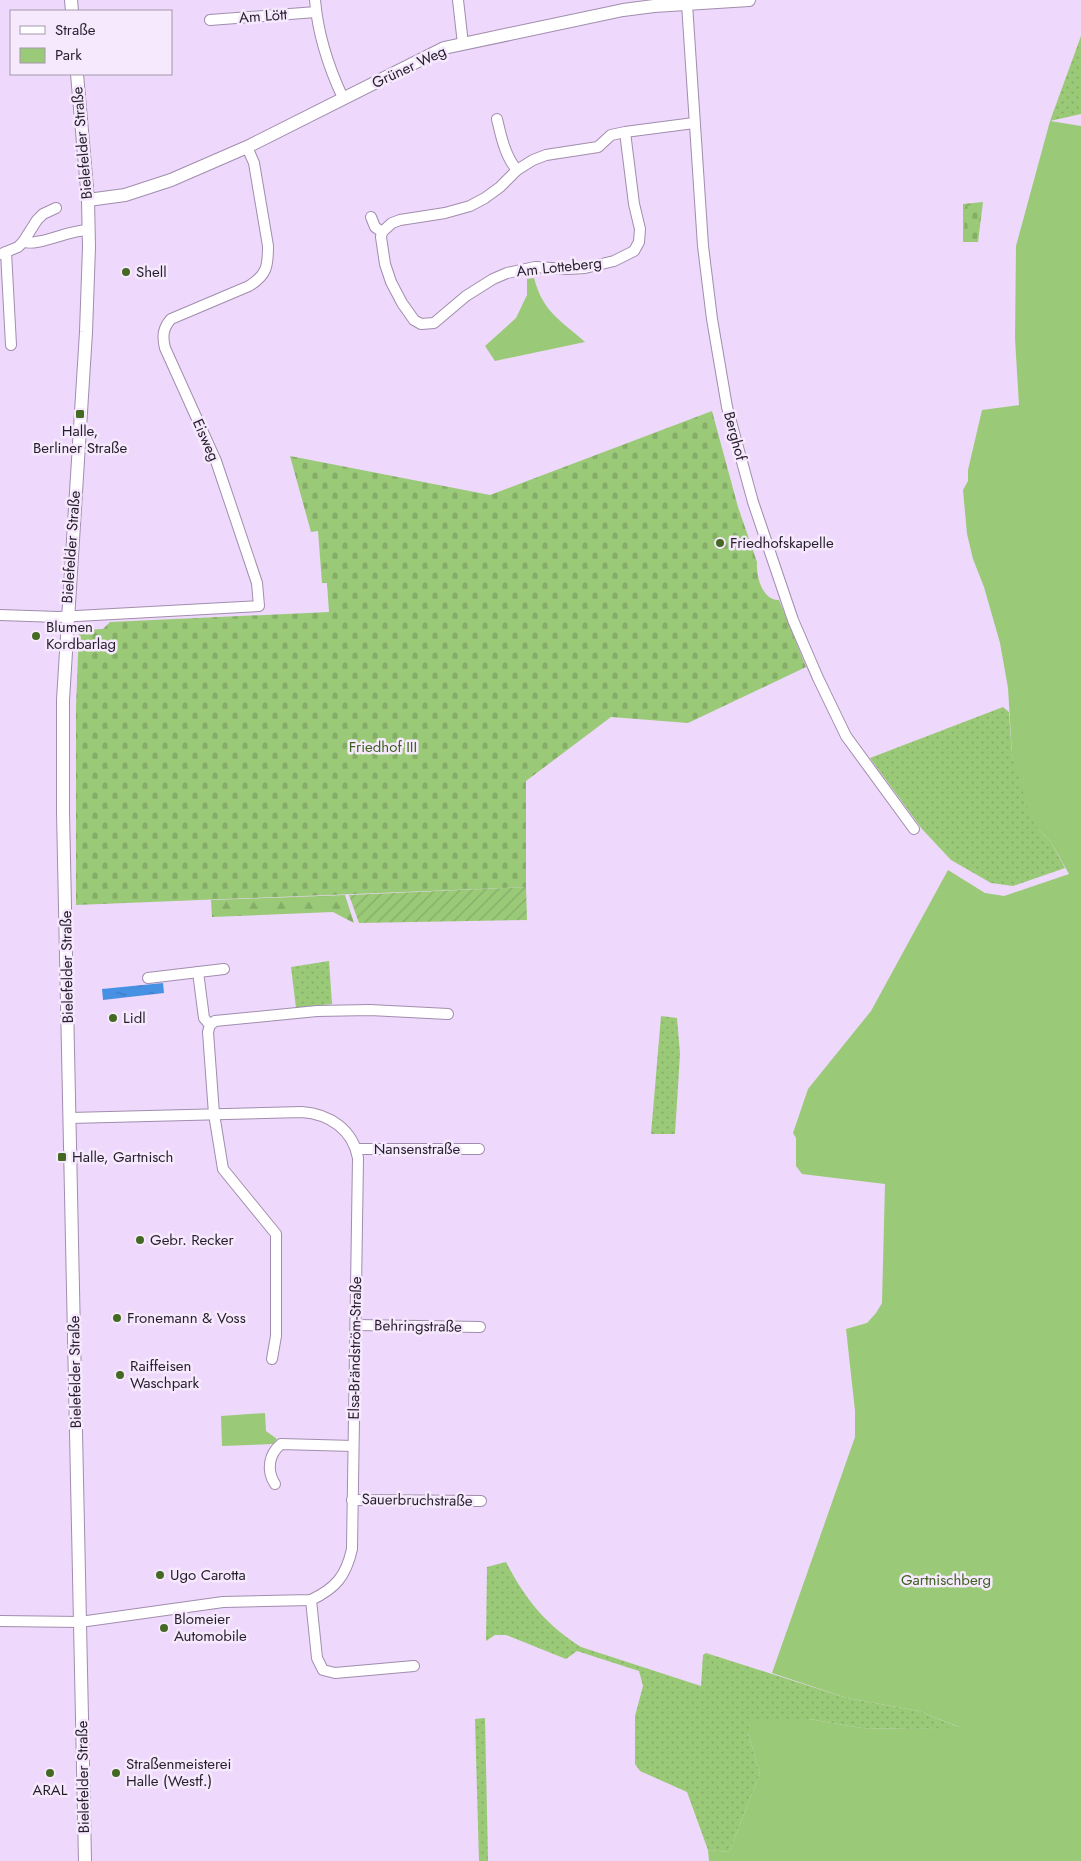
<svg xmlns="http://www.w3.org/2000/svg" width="1081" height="1861" viewBox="0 0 1081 1861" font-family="Jost,sans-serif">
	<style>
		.grass { fill: url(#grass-dots) }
		.forest { fill: url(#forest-firs) }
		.cemetery { fill: url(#cemetery-stones) }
		.park { fill: #9aca77 }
		.garden { fill: url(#garden-furrows) }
		.water { fill: url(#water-ripples) }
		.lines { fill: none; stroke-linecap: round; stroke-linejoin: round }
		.minor-casing { stroke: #a28dae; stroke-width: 12 }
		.tertiary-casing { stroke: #a28dae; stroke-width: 14 }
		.minor { stroke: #fff; stroke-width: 10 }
		.tertiary { stroke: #fff; stroke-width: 12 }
		.poi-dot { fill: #446923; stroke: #f6e9fe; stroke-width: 2 }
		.labels { text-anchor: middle; stroke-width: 5; stroke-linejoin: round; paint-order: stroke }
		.street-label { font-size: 15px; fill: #261e2b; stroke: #f6e9fe }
		.poi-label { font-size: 15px; fill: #261e2b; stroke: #f6e9fe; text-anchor: start }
		.park-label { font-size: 15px; fill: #3d611e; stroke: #f6e9fe }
	</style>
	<defs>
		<pattern id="grass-dots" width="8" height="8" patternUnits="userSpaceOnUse" patternTransform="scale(1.25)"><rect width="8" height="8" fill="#9aca77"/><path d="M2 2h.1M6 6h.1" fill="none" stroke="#85ad67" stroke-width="1.8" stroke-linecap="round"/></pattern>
		<pattern id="forest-firs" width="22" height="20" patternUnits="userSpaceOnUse" patternTransform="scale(1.25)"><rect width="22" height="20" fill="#9aca77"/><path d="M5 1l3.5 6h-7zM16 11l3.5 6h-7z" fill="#85ad67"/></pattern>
		<pattern id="cemetery-stones" width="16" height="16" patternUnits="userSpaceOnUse" patternTransform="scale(1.25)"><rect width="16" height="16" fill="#9aca77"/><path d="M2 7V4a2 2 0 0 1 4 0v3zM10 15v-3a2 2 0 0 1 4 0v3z" fill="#85ad67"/></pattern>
		<pattern id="garden-furrows" width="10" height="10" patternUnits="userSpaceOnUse" patternTransform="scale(1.25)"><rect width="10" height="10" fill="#9aca77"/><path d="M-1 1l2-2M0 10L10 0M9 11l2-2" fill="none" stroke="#85ad67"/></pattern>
		<pattern id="water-ripples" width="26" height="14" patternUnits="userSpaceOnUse" patternTransform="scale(1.25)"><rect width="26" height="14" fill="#4791e4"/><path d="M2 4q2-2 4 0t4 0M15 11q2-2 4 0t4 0" fill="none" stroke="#3b76b9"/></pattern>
	</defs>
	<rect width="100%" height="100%" fill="#eed8fb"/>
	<!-- grass -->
	<g class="grass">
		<polygon points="1081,36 1081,114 1050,121"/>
		<polygon points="1003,707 1009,712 1012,754 1039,830 1051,842 1065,868 1013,886 991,883 951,860 922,829 870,758"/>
		<polygon points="329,961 332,1004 296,1008 291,967"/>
		<polygon points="661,1016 677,1018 680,1054 675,1134 651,1134"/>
		<path d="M 506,1562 C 525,1599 546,1625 581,1647 L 701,1686 L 703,1655 L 706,1653 L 847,1698 L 919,1711 L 961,1728 L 911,1729 L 861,1728 L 809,1719 L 748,1733 L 760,1774 L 729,1852 L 708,1850 L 687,1792 L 640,1771 L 635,1764 L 635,1716 L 643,1686 L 639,1671 L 577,1651 L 566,1659 L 506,1635 L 495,1635 L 486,1641 L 487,1567 Z"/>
		<polygon points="485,1718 488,1861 479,1861 475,1719"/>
	</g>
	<!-- forest -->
	<g class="forest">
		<polygon points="983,202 978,242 963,242 963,204"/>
		<polygon points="345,895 354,923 333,912 212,917 211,900"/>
	</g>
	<!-- cemetery -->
	<g class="cemetery">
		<polygon points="981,204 977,240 964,240 965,206"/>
		<path d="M 712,411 L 738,507 L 757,562 C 756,575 762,601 779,600 L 806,667 L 688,723 L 611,717 L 526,781 L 526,887 L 76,905 L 76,707 L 79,630 L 103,629 L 110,622 L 329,612 L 327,583 L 322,583 L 318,531 L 311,532 L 290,456 L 490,495 Z"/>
	</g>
	<!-- park -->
	<g class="park">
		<polygon points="1050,121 1081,126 1081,1861 709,1861 708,1850 729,1852 760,1774 748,1733 752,1719 809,1719 861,1728 911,1729 959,1727 919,1711 847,1698 772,1673 855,1437 855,1411 846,1329 867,1323 876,1313 882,1303 885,1184 802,1174 796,1166 796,1138 793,1133 808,1089 871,1011 948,870 985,893 1004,896 1069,874 1051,842 1039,830 1030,817 1012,754 1008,688 1000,643 984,587 973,559 967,534 963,490 968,481 968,470 982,410 1019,405 1015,339 1016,246"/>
		<path d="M 534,278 C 543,312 560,320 585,342 L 495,361 L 485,346 L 516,318 L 527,295 L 527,279 Z"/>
		<polygon points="265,1413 266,1431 277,1439 273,1444 222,1446 221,1416"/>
	</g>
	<!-- garden -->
	<polygon class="garden" points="526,887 527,920 359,923 349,895"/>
	<!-- water -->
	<polygon class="water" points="163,983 164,993 103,1000 102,989"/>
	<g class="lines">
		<!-- minor casing -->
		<g class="minor-casing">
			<g id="minor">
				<path d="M 315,0 C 318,36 328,66 343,98"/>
				<polyline points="458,0 463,44"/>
				<polyline points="687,4 703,246 712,319 727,407 753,502 793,620 818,678 846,736 914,829"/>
				<polyline points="210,20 316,12"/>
				<path d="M 497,119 C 501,136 505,156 517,170"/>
				<polyline points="625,132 634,204 640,229 639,242 634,251 614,261 585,268 568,269 535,267 507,273 493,279 466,296 434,323 421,324 414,320 402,303 391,282 385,264 381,237 382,232 392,223 400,220 445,213 470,206 485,198 500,187 517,170 533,160 546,155 598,147 611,135 625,132 694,123"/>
				<polyline points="371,217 375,227 382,232"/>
				<path d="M 23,242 C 40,246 68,230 88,230"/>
				<polyline points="6,252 11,345"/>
				<polyline points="1,254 18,247 23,242 37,220 43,214 56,208"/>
				<path d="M 0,615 L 58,617 L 259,606 L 257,583 L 216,461 L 165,348 C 162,336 163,328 171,319 L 249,286 C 267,275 268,266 268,246 L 254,163 L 247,147"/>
				<polyline points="198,972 204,1018 210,1025"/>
				<polyline points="148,978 224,969"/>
				<polyline points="356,1149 479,1149"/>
				<polyline points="356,1325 480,1327"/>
				<polyline points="272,1359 276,1336 276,1234 223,1169 214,1114 208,1032 210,1025 215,1021 317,1011 370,1010 448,1014"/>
				<path d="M 275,1484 C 266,1470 269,1454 281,1444 L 353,1446"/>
				<polyline points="352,1500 481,1501"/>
				<polyline points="311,1600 317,1658 323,1670 335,1673 414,1666"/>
				<path d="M 0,1621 L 80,1622 L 223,1602 L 311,1600 C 336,1588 346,1576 352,1549 L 358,1158 C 353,1130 330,1114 302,1112 L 70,1118"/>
			</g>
		</g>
		<!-- tertiary casing -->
		<g class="tertiary-casing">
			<g id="tertiary">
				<polyline points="71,0 72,11"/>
				<polyline points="77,74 88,200 89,247 86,332 63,700 63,812 85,1861"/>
				<polyline points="88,200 125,195 171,180 247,147 444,48 623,10 654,6 749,0"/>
			</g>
		</g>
		<!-- minor -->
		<use href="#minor" class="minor"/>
		<!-- tertiary -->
		<use href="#tertiary" class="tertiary"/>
	</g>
	<!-- markers -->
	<g class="poi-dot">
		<circle cx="126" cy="272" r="5"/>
		<rect x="75" y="409" width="10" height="10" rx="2.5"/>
		<circle cx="720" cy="543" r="5"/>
		<circle cx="36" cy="636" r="5"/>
		<circle cx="113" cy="1018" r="5"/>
		<rect x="57" y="1152" width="10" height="10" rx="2.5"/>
		<circle cx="140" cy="1240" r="5"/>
		<circle cx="117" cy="1318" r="5"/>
		<circle cx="120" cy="1375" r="5"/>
		<circle cx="160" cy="1575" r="5"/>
		<circle cx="164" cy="1628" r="5"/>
		<circle cx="50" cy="1773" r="5"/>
		<circle cx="116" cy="1773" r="5"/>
	</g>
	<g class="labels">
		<!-- street labels -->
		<g class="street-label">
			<text transform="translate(263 16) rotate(-4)" y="5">Am Lött</text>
			<text transform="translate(409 67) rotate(-25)" y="5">Grüner Weg</text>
			<text transform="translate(82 143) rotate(-95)" y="5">Bielefelder Straße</text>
			<text transform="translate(559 267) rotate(-6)" y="5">Am Lotteberg</text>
			<text transform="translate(735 436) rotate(75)" y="5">Berghof</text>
			<text transform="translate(206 440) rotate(66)" y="5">Eisweg</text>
			<text transform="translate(71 547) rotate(-86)" y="5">Bielefelder Straße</text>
			<text transform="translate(67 967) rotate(-91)" y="5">Bielefelder Straße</text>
			<text x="417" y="1154">Nansenstraße</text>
			<text transform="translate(418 1326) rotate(1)" y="5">Behringstraße</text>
			<text transform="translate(355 1348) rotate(-89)" y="5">Elsa-Brändström-Straße</text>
			<text transform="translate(75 1372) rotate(-91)" y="5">Bielefelder Straße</text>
			<text transform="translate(417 1500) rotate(1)" y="5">Sauerbruchstraße</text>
			<text transform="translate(83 1777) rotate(-91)" y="5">Bielefelder Straße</text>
		</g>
		<!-- poi labels -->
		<g class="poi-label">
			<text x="136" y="277">Shell</text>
			<text x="80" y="436" text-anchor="middle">Halle,<tspan x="80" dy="17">Berliner Straße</tspan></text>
			<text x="730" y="548">Friedhofskapelle</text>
			<text x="46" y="632">Blumen<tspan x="46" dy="17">Kordbarlag</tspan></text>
			<text x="123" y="1023">Lidl</text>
			<text x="72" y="1162">Halle, Gartnisch</text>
			<text x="150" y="1245">Gebr. Recker</text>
			<text x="127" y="1323">Fronemann &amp; Voss</text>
			<text x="130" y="1371">Raiffeisen<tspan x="130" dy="17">Waschpark</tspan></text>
			<text x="170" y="1580">Ugo Carotta</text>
			<text x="174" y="1624">Blomeier<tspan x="174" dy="17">Automobile</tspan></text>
			<text x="126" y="1769">Straßenmeisterei<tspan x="126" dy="17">Halle (Westf.)</tspan></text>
			<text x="50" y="1795" text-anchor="middle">ARAL</text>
		</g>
		<!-- park labels -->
		<g class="park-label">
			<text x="383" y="752">Friedhof III</text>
			<text x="946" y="1585">Gartnischberg</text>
		</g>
	</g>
	<!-- legend -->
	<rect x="10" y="10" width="162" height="65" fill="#f6e9fe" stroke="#a398aa"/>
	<rect x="20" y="26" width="25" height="8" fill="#ffffff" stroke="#a398aa"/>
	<text x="55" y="35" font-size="15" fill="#261e2b">Straße</text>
	<rect x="20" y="48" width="25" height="15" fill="#9aca77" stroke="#a398aa"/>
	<text x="55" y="60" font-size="15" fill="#261e2b">Park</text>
</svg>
